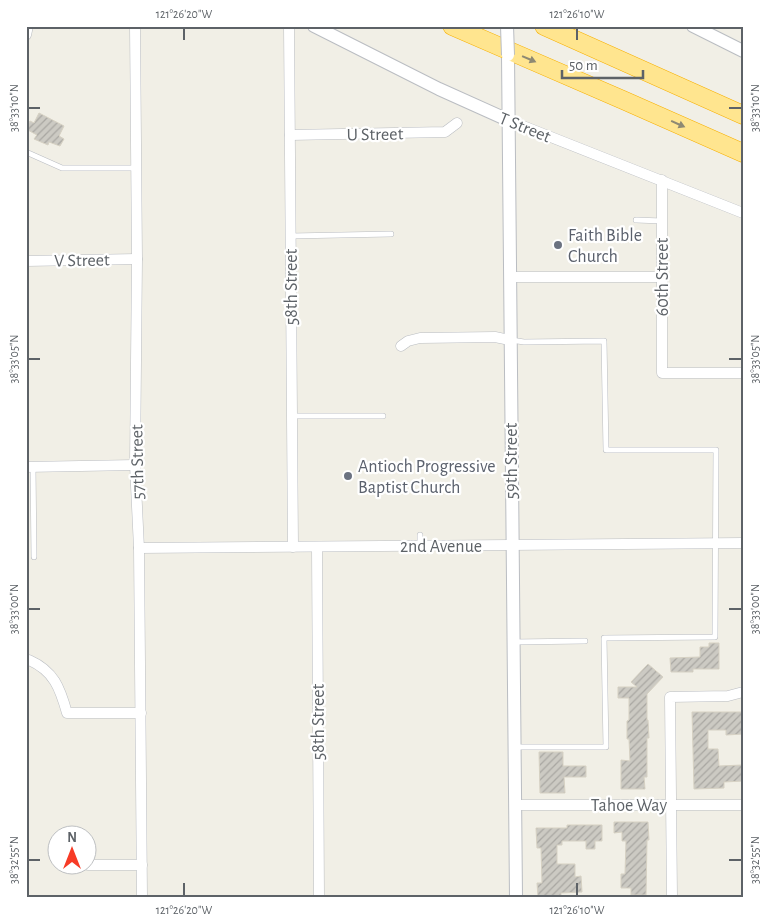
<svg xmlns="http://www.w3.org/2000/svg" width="769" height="923" viewBox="0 0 769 923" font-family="'Alegreya Sans',sans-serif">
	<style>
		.building { fill: url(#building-hatch); stroke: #d6d1c3 }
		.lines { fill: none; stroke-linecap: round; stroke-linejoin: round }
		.service-casing { stroke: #babdc2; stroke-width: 6 }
		.minor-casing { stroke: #babdc2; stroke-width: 11 }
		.tertiary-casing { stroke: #babdc2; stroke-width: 14 }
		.motorway-casing { stroke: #f7b000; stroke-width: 19 }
		.service { stroke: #fff; stroke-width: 5 }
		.minor { stroke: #fff; stroke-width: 10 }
		.tertiary { stroke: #fff; stroke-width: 12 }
		.motorway { stroke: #ffe58f; stroke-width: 18 }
		.tertiary-bridge-casing { stroke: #babdc2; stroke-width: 14; stroke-linecap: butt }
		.tertiary-bridge { stroke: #fff; stroke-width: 12 }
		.oneway { fill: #8e8973 }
		.ticks { fill: none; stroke: #5d6267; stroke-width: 2 }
		.worship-dot { fill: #6b7280; stroke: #fff; stroke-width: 2 }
		.labels { text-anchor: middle; stroke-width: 4.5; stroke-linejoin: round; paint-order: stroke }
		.street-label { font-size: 18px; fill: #5d6267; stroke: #fff }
		.worship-label { font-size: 18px; fill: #5b616d; stroke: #fff; text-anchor: start }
		.neatline { fill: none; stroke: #5d6267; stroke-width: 2 }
		.ticks-label { font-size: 12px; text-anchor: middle; fill: #5d6267 }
	</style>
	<defs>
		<pattern id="building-hatch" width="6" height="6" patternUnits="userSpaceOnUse" patternTransform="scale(1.25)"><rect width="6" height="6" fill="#cccac3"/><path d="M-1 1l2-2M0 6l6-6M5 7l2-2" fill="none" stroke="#a9a7a2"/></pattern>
	</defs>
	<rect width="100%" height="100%" fill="#f1efe6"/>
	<!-- building -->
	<g class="building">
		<polygon points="39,113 64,126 59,136 64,139 60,146 49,142 48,145 34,139 37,135 26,129 30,121 34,123"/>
		<polygon points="709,643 719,643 719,669 693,669 693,672 671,672 670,658 700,657 700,647 709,647"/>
		<polygon points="648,664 663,677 647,694 647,720 648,720 649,738 647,738 647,777 644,777 645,789 621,789 621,760 630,761 629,739 627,739 627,721 629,720 629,698 618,698 618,687 637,687 631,682"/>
		<polygon points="692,712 743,712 743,734 726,735 726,730 708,730 708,749 718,749 719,766 743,765 743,781 724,782 724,788 694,789"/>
		<polygon points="539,752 563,752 563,766 586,766 586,777 564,777 565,793 540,793"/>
		<polygon points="614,822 648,822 649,840 647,840 646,895 631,895 631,888 621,888 621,874 625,874 626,841 622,841 622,832 614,833"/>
		<polygon points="567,825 602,825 602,841 595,841 595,849 586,849 586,841 562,841 562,845 557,845 557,864 575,864 575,877 581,876 582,892 561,893 561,897 538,897 537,883 542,883 541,848 537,848 536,828 567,828"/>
	</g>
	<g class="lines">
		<!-- service casing -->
		<g class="service-casing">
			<g id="service">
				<polyline points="26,152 62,168 136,168"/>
				<polyline points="636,220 662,221"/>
				<polyline points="291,236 391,234"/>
				<polyline points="511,340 524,342 604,341 606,450 716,450 715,637 604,638 606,747 515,747"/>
				<polyline points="292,416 383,416"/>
				<polyline points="33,467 34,557"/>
				<polyline points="420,535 420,545"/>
				<polyline points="514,642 585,641"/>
			</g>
		</g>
		<!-- minor casing -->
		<g class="minor-casing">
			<g id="minor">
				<polyline points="135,26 137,259 135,465 139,548 142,897"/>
				<polyline points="289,26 293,547"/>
				<polyline points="26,35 28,26"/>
				<polyline points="508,120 743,213"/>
				<polyline points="290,135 445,132 457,123"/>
				<polyline points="662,180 662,373 743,373"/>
				<polyline points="26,261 137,259"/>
				<polyline points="510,277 662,277"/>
				<polyline points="401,346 408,341 420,338 495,337 510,340"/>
				<polyline points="26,467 135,465"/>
				<polyline points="317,547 319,897"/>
				<polyline points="139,548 743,543"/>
				<path d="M 29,660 C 54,671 60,688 67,713 L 141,713"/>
				<polyline points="516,805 743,805"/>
				<polyline points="88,865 142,865"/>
				<polyline points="672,897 670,697 728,696 743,692"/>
			</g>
		</g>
		<!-- tertiary casing -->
		<g class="tertiary-casing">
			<g id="tertiary">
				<polyline points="314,26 439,89 508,120"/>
				<polyline points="693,26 743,51"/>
				<polyline points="508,55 516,897"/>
			</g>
		</g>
		<!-- motorway casing -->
		<g class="motorway-casing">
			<g id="motorway">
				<polyline points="452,26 623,100 743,153"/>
				<polyline points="544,26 743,115"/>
			</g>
		</g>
		<!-- service -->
		<use href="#service" class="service"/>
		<!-- minor -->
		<use href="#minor" class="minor"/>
		<!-- tertiary -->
		<use href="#tertiary" class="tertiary"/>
		<!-- motorway -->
		<use href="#motorway" class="motorway"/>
		<!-- tertiary-bridge casing -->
		<g class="tertiary-bridge-casing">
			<polyline id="tertiary-bridge" points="507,26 508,55"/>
		</g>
		<!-- tertiary-bridge -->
		<use href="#tertiary-bridge" class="tertiary-bridge"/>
	</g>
	<!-- one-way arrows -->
	<defs><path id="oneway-solid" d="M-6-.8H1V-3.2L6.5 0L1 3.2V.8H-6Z" transform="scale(1.25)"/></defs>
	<g class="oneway">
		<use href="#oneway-solid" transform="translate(529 59) rotate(23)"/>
		<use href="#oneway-solid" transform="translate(678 124) rotate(24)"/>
	</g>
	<!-- ticks -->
	<path class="ticks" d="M 184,28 L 184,40M 577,28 L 577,40M 28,108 L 40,108M 729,108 L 742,108M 28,359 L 40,359M 729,359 L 742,359M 28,609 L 40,609M 729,609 L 742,609M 28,860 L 40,860M 729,860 L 742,860M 184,883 L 184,896M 577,883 L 577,896"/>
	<!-- markers -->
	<g class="worship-dot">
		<circle cx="558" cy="245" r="5"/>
		<circle cx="348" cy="476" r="5"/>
	</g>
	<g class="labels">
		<!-- street labels -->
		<g class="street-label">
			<text transform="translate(525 127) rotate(22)" y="6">T Street</text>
			<text transform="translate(375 134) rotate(-1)" y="6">U Street</text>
			<text transform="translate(82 260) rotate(-1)" y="6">V Street</text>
			<text transform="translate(662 277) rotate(-90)" y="6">60th Street</text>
			<text transform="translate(291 287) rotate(-90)" y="6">58th Street</text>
			<text transform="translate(511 461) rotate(-90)" y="6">59th Street</text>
			<text transform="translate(137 462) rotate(-91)" y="6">57th Street</text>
			<text x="441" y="552">2nd Avenue</text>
			<text transform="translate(318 722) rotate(-90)" y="6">58th Street</text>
			<text x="629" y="811">Tahoe Way</text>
		</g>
		<!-- worship labels -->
		<g class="worship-label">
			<text x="568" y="241">Faith Bible<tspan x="568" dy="21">Church</tspan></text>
			<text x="358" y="472">Antioch Progressive<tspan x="358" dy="21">Baptist Church</tspan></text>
		</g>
	</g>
	<!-- border -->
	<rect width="769" height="923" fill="none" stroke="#ffffff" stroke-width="55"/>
	<!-- north arrow -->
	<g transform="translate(72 850)"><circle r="24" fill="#ffffff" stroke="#bec0c2"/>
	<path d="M0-4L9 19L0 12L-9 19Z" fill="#f73b26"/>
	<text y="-8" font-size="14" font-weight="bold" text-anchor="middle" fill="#5d6267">N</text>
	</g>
	<!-- scale -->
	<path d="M562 70v8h81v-8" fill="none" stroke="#5d6267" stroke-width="2.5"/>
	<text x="569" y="70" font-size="15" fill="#5d6267" stroke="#ffffff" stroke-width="4" paint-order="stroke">50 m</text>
	<rect x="28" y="28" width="714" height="868" class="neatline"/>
	<g class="ticks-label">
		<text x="184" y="18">121°26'20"W</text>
		<text x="577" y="18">121°26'10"W</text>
		<text transform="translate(14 108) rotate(-90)" y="4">38°33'10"N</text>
		<text transform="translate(755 108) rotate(-90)" y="4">38°33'10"N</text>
		<text transform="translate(14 359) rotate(-90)" y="4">38°33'05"N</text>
		<text transform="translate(755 359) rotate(-90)" y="4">38°33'05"N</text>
		<text transform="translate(14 609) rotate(-90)" y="4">38°33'00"N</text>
		<text transform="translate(755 609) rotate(-90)" y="4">38°33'00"N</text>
		<text transform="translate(14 860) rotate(-90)" y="4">38°32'55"N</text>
		<text transform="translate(755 860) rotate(-90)" y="4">38°32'55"N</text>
		<text x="184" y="914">121°26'20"W</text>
		<text x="577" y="914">121°26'10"W</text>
	</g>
</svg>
